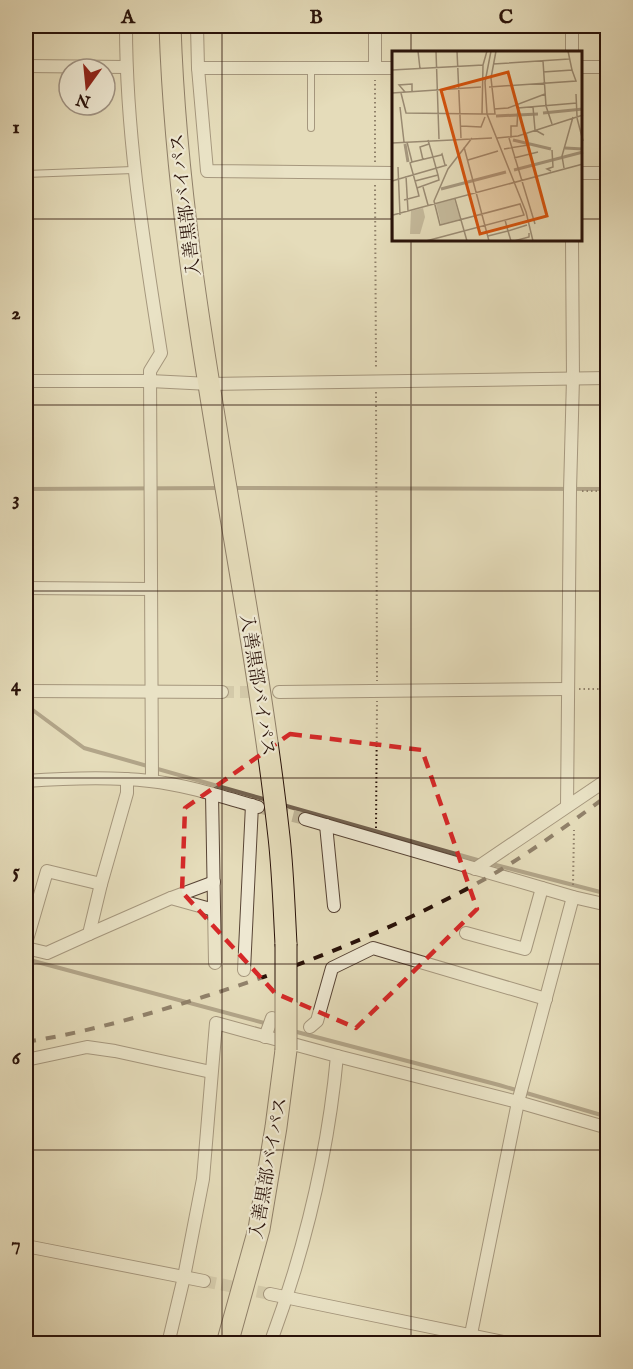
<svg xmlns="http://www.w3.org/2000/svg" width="633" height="1369" viewBox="0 0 633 1369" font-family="'IM FELL English','Noto Serif JP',serif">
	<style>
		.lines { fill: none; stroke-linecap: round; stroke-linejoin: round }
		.stream { stroke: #73624f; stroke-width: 4 }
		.minor-tunnel { stroke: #bfb497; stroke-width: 12; stroke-dasharray: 12 6; stroke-linecap: butt }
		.service-casing { stroke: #584435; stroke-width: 8 }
		.minor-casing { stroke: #584435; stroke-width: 14 }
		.trunk-casing { stroke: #291209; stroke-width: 23 }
		.path { stroke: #291209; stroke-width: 2; stroke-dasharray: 1.5 3; stroke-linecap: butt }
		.service { stroke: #eee8d2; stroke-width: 6 }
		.minor { stroke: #eee8d2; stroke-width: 12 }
		.trunk { stroke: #e5dcba; stroke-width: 21 }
		.rail { stroke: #291209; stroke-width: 4; stroke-dasharray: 10 10; stroke-linecap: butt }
		.trunk-bridge-casing { stroke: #291209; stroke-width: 23; stroke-linecap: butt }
		.trunk-bridge { stroke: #e5dcba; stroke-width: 21 }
		.marked { fill: none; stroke: #d62828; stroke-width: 4.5; stroke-dasharray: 12 8; stroke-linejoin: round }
		.grid { fill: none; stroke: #291209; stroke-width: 1.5; stroke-opacity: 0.55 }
		.labels { text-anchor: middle; stroke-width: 4.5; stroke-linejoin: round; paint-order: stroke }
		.street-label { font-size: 18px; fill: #291209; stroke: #eee8d2 }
		.inset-river { fill: none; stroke: #a5977e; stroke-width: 3 }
		.inset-road { fill: none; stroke: #9a8b73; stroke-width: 1.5 }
		.view { fill: #d5520c; fill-opacity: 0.15; stroke: #d5520c; stroke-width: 3 }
		.inset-edge { fill: none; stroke: #291209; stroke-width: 3 }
		.neatline { fill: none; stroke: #291209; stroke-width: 2 }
		.grid-label { font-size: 20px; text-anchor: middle; font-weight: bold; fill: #291209 }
	</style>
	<rect width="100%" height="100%" fill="#e5dcba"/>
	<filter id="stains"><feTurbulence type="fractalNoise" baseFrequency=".00333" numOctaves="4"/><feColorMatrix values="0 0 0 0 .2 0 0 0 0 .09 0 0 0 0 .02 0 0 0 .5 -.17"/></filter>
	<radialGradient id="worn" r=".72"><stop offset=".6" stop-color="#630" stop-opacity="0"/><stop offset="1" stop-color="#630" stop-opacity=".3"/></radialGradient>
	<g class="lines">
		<!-- stream -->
		<g class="stream">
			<polyline points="233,488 608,489"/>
			<polyline points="26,489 220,488"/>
			<polyline points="26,705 84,748 267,800"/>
			<polyline points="283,805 481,861"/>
			<polyline points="488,863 608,894"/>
			<polyline points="26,959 268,1024"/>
			<polyline points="293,1031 499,1085 608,1117"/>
		</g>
		<!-- minor-tunnel -->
		<g class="minor-tunnel">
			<polyline points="222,692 279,692"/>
			<polyline points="258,807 305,819"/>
			<polyline points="204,1281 270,1294"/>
		</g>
		<!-- service casing -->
		<g class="service-casing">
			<g id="service">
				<polyline points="311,128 311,69"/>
				<polyline points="26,174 133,170"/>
			</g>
		</g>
		<!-- minor casing -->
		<g class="minor-casing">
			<g id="minor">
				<path d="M 126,26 C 126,136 144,244 161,353 L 150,371 L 152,781"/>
				<polyline points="197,26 198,68"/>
				<polyline points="572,52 572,26"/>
				<polyline points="26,66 126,67"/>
				<polyline points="580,67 608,67"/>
				<polyline points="375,68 375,26"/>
				<polyline points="393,68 198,68 207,171 393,173"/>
				<polyline points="580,173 608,173"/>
				<polyline points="26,381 150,381 210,384 608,378"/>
				<polyline points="26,588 150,589"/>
				<polyline points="26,691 222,692"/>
				<polyline points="279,692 567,689"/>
				<path d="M 26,781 C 67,778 109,776 150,781 C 187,785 223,797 258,807"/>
				<polyline points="212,794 215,963"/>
				<polyline points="567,806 570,491 573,378 572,240"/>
				<polyline points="305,819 573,897 608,905"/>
				<polyline points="326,825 334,906"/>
				<polyline points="475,869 608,779"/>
				<polyline points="171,898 214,882"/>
				<polyline points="466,933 525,949 542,888"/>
				<polyline points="89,934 171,898 214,910"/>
				<polyline points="26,943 47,871 101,884 127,793 127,779"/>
				<polyline points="26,948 47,953 89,934 101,884"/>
				<polyline points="244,970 252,805"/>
				<polyline points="310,1027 317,1021 332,968 373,948 546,999"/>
				<polyline points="265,1037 272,1018"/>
				<polyline points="337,1056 518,1102 608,1128"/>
				<polyline points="26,1060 87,1047 115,1051 211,1072"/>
				<polyline points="26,1246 204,1281"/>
				<polyline points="270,1294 513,1344"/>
				<path d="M 168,1344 L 184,1277 L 203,1179 L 216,1023 L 337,1056 C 328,1154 304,1252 270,1344"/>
				<polyline points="469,1344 518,1102 573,897"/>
			</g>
		</g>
		<!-- trunk casing -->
		<g class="trunk-casing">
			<g id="trunk">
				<path d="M 170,26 C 179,299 249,566 279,837 C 283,872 284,908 286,944"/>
				<polyline points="227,1344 259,1229 276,1127 286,1050"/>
			</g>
		</g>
		<!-- path -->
		<g class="path">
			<polyline points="375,162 375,80"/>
			<polyline points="375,185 376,369"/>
			<polyline points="376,392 377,681"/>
			<polyline points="582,491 608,491"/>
			<polyline points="579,689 608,689"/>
			<polyline points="376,828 377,701"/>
			<polyline points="573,885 574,830"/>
		</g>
		<!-- service -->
		<use href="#service" class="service"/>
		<!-- minor -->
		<use href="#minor" class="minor"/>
		<!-- trunk -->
		<use href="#trunk" class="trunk"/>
		<!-- rail -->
		<path class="rail" d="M 26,1042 C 88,1032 147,1015 206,996 C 293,969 378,935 459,893 C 512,866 560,831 608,795"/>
		<!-- trunk-bridge casing -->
		<g class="trunk-bridge-casing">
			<polyline id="trunk-bridge" points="286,1050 286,944"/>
		</g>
		<!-- trunk-bridge -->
		<use href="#trunk-bridge" class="trunk-bridge"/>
	</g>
	<!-- marked area -->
	<path d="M0 0H633V1369H0ZM 290,734 L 422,750 L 477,909 L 356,1028 L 275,993 L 182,892 L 185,808 Z" fill="#e5dcba" fill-opacity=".55" fill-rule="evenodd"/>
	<path class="marked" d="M 290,734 L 422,750 L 477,909 L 356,1028 L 275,993 L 182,892 L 185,808 Z"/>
	<!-- grid -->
	<path class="grid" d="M 222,26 L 222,1344M 411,26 L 411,52M 26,219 L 393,219M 580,219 L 608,219M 411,240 L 411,1344M 26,405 L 608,405M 26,591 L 608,591M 26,778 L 608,778M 26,964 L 608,964M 26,1150 L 608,1150"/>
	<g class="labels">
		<!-- street labels -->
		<g class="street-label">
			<text transform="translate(185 205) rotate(-97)" y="6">入善黒部バイパス</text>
			<text transform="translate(258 685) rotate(81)" y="6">入善黒部バイパス</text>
			<text transform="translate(268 1168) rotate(-80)" y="6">入善黒部バイパス</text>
		</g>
	</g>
	<!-- overview -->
	<g transform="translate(392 51)">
		<rect width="190" height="190" fill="#e5dcba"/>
		<path d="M 62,148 L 68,168 L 49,173 L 44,153 Z" fill="#c5ba9c"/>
		<path d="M 31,157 L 33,166 L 28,183 L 18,183 L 19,160 Z" fill="#c5ba9c"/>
		<path class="inset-river" d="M 151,62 L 191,58M 104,65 L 146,63M 121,89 L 159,98M 13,93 L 16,111M 173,97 L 191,98M 122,119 L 191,101M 49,138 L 114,121"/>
		<path class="inset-road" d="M 26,0 L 28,18M 44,0 L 47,88M 65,0 L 69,87M 99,0 L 93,31 L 95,63 L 134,161 L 141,190M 151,10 L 154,55 L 160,73M 101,13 L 177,8M 91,14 L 90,63 L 103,63 L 99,27 L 104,0M 0,19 L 91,14 L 95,0M 151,21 L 180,19 L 176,0M 97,36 L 184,30 L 180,19M 13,41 L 7,34 L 20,33 L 20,41M 0,42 L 89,36M 9,42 L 14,62 L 90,63M 184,43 L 185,65M 8,56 L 12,91M 141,56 L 143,79 L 152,84M 102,58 L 116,57 L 153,43M 185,67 L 191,90M 69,75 L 89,76 L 93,66M 105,87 L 126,85 L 191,64M 117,87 L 143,173M 119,87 L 119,75 L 125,75 L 126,57 L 185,52M 36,89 L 41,106 L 46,124 L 47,129 L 25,137 L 18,112 L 20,111 L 41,106 L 49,104 L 50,103 L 53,114M 15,91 L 20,111M 0,92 L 100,87M 72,96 L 97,190M 112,98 L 137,94 L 134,82M 122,107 L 146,101M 31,109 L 28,96 L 37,93M 76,109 L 106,100M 6,116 L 8,164M 172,117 L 170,105 L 181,66M 159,120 L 155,118 L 161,116 L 160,99M 0,125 L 1,190M 14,125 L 16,160M 0,130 L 55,114M 23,130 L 46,124M 31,136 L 36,154M 63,148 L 75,190M 12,149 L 27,145 L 25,137M 1,164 L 191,113M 96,185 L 116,180 L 113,169M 34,190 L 132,164 L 128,153 L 48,174 L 42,150 L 56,118 L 80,87M 119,190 L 116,180 L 135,174M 122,190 L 137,186 L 137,182"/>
		<path class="view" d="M 116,21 L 155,165 L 88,183 L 49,39 Z"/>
		<rect width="190" height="190" class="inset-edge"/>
	</g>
	<!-- margin -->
	<rect width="633" height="1369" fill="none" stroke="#e5dcba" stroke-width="66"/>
	<!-- north arrow -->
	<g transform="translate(87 87) rotate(195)"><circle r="28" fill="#eee8d2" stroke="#9f9282" stroke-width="1.5"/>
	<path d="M0-4.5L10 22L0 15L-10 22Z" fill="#8f2418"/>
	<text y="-9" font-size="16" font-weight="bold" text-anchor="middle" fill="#291209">N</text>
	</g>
	<rect x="33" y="33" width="567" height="1303" class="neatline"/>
	<g class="grid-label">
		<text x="128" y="23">A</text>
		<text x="316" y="23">B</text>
		<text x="506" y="23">C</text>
		<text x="16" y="133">1</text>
		<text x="16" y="319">2</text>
		<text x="16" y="505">3</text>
		<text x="16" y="691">4</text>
		<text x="16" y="877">5</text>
		<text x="16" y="1064">6</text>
		<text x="16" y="1250">7</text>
	</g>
	<rect width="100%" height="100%" filter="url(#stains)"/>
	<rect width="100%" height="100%" fill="url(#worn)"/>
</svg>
